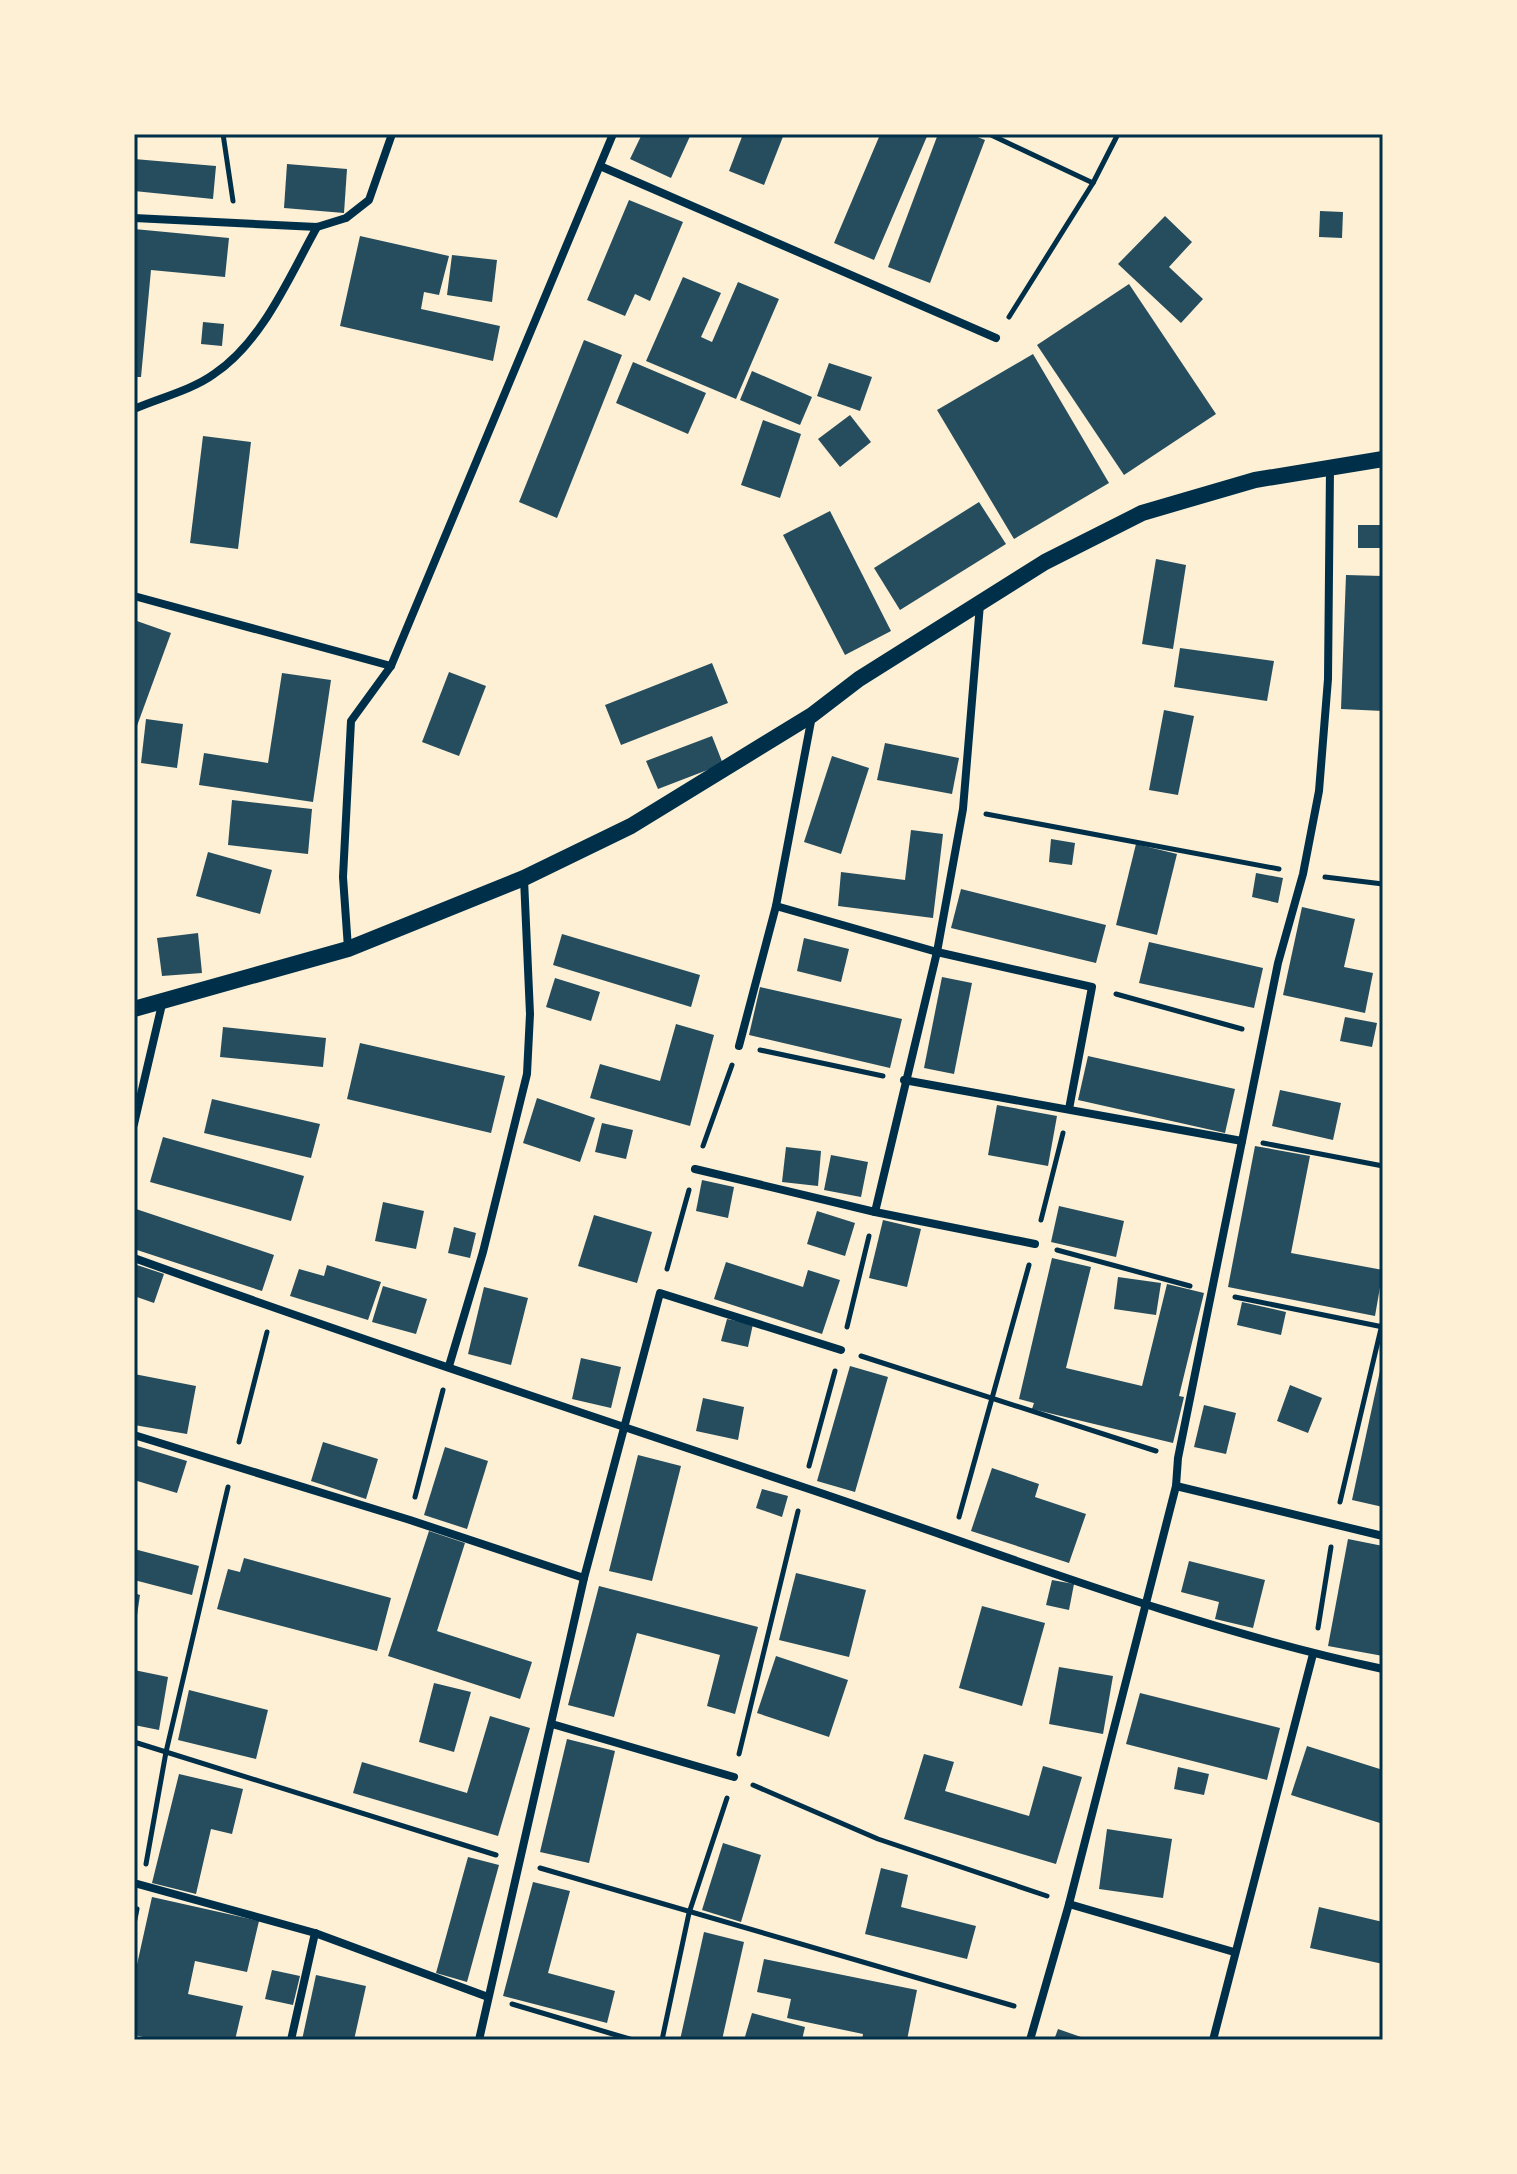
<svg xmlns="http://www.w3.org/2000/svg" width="1517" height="2174" viewBox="0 0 1517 2174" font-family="Raleway,sans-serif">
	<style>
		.building { fill: #264d5e }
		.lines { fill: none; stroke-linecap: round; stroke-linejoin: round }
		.path { stroke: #003049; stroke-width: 5 }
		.minor { stroke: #003049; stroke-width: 8 }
		.secondary { stroke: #003049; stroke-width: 16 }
		.neatline { fill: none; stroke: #003049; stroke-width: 3 }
	</style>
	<rect width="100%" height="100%" fill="#fdf0d5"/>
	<!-- building -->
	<g class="building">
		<polygon points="642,134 691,134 671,178 630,159"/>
		<polygon points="743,134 784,134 764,185 729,171"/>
		<polygon points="872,134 928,134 874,260 834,243 879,137"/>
		<polygon points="938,134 970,134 985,140 930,283 888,267"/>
		<polygon points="134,159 216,166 213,199 134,191"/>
		<polygon points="287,164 347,169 344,213 284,208"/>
		<polygon points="629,200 683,222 650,301 635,294 625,316 587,300"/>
		<polygon points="1320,211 1343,212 1342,238 1319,237"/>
		<polygon points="1165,216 1192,242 1169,267 1203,299 1181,323 1118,264"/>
		<polygon points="134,229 229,238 225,277 151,270 141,377 134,377"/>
		<polygon points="360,236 449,256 439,295 424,292 421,309 500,326 493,361 340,326"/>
		<polygon points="452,255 497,260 492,302 447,295"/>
		<polygon points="683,277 721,293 701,337 712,342 738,282 779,299 736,399 646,361"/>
		<polygon points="1129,284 1216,414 1124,475 1037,345"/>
		<polygon points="203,322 224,324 222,346 201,344"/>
		<polygon points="584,340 622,355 557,518 519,502"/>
		<polygon points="1033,354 1109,483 1014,539 937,410"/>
		<polygon points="633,362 706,393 688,434 616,403"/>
		<polygon points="829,363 872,377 860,411 817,396"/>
		<polygon points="752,371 812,397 800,425 740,400"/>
		<polygon points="850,415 871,442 840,467 818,439"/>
		<polygon points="763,420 801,434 780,498 741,485"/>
		<polygon points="203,436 251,442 238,549 190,543"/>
		<polygon points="979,502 1006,544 900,610 874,568"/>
		<polygon points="830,511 891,631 845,655 783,535"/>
		<rect x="1358" y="525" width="25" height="23"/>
		<polygon points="1156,559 1186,565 1173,649 1142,644"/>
		<polygon points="1346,575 1383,576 1383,711 1341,709"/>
		<polygon points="134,620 171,633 134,734"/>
		<polygon points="1180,648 1274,661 1267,701 1174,687"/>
		<polygon points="712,663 728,703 621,745 605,705"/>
		<polygon points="449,672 486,686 459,756 422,742"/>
		<polygon points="282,673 331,680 313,802 199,785 204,753 268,763"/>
		<polygon points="1164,710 1194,716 1178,795 1149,790"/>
		<polygon points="146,719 183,724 177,768 141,763"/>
		<polygon points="712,736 723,764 658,789 646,761"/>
		<polygon points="885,743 959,758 952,794 877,780"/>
		<polygon points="832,756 869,768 841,854 804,842"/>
		<polygon points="232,800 312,809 308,854 228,845"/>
		<polygon points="911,830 943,834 933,918 838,906 841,872 905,880"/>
		<polygon points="1051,839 1075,843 1072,865 1049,862"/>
		<polygon points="1136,844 1177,854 1157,935 1116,925"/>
		<polygon points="208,852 272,870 260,914 196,896"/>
		<polygon points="1256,873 1283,878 1278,903 1252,897"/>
		<polygon points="961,889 1106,925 1096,963 951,928"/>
		<polygon points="1302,907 1355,919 1344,967 1373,973 1365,1013 1283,995"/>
		<polygon points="198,933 202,973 162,976 157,938"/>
		<polygon points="562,934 700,975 691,1007 553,965"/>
		<polygon points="804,938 849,949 841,982 797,971"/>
		<polygon points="1149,942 1263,968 1254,1008 1139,983"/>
		<polygon points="942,977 972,983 954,1074 924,1068"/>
		<polygon points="555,978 600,992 591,1021 546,1007"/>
		<polygon points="760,987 902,1019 890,1068 749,1035"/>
		<polygon points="1345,1017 1377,1023 1372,1047 1340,1041"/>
		<polygon points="676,1024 714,1035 690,1126 590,1098 600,1064 660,1081"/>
		<polygon points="223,1027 326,1038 323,1067 220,1057"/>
		<polygon points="360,1043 505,1076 491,1133 347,1099"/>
		<polygon points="1088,1056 1235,1089 1225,1133 1078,1100"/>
		<polygon points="1280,1090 1341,1103 1333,1140 1272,1126"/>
		<polygon points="537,1098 595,1118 580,1162 523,1143"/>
		<polygon points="212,1099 320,1124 311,1158 204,1133"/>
		<polygon points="997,1105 1057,1116 1048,1166 988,1155"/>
		<polygon points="602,1123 633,1130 626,1159 595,1152"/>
		<polygon points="163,1137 304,1176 291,1221 150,1182"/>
		<polygon points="1255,1146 1310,1156 1291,1253 1383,1270 1375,1316 1228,1287"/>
		<polygon points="786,1147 821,1151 818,1186 782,1182"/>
		<polygon points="831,1155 868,1162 861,1197 824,1190"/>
		<polygon points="702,1180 734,1187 728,1218 696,1211"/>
		<polygon points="383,1202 424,1211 416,1249 375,1241"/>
		<polygon points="1059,1206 1124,1221 1116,1257 1051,1242"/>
		<polygon points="136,1209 274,1255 262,1291 134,1249"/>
		<polygon points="817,1211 855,1223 845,1256 807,1244"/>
		<polygon points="594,1215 652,1232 637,1283 578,1266"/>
		<polygon points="883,1220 921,1229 907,1287 869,1278"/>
		<polygon points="454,1227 476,1233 470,1258 448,1253"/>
		<polygon points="1052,1258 1091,1267 1066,1368 1142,1386 1167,1284 1204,1293 1179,1396 1184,1397 1173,1443 1032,1409 1034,1403 1019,1399"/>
		<polygon points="726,1262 803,1287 808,1270 840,1280 822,1334 714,1299"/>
		<polygon points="134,1264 164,1274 154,1303 134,1296"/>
		<polygon points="327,1265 381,1282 368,1320 290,1296 299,1269 324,1276"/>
		<polygon points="1118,1277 1161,1283 1156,1315 1114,1309"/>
		<polygon points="383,1286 427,1299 416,1334 372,1322"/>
		<polygon points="484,1287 528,1298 511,1365 468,1354"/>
		<polygon points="1242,1302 1286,1312 1281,1335 1237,1325"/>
		<polygon points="727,1319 753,1324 748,1347 721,1341"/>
		<polygon points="1383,1357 1383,1507 1352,1500"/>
		<polygon points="581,1358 621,1367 611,1408 572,1399"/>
		<polygon points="850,1366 888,1377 855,1492 817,1481"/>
		<polygon points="134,1374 196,1386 187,1434 134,1425"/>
		<polygon points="1290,1385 1322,1398 1308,1433 1277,1421"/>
		<polygon points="703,1398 744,1407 738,1440 696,1431"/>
		<polygon points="1204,1405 1236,1413 1226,1454 1194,1447"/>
		<polygon points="323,1442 378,1459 366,1499 311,1481"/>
		<polygon points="134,1445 187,1461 177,1493 134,1480"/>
		<polygon points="445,1447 488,1461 467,1529 424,1515"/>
		<polygon points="638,1455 681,1466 652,1581 609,1571"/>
		<polygon points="992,1468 1039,1484 1035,1497 1086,1514 1069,1563 971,1531"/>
		<polygon points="762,1489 788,1496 782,1517 756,1508"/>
		<polygon points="429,1531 465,1543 437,1631 532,1662 520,1699 388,1656"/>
		<polygon points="1348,1539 1383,1546 1383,1656 1328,1646"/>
		<polygon points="134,1549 199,1566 192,1595 134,1580"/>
		<polygon points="244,1558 391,1598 377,1651 217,1609 228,1569 240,1572"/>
		<polygon points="1189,1561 1265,1580 1253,1628 1215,1619 1219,1602 1181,1592"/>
		<polygon points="796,1573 866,1590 849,1657 779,1640"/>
		<polygon points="1052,1580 1074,1584 1069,1610 1046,1605"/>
		<polygon points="599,1586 758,1627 735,1714 707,1706 720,1655 637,1633 614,1717 568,1705"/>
		<polygon points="134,1593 140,1595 136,1622 134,1621"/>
		<polygon points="982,1606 1045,1623 1022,1706 959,1688"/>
		<polygon points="776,1656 848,1680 829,1737 757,1713"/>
		<polygon points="1059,1667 1113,1676 1103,1734 1049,1724"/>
		<polygon points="134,1670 168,1677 159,1730 134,1725"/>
		<polygon points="434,1683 471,1692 454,1752 419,1742"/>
		<polygon points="189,1690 268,1710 256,1759 178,1740"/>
		<polygon points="1140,1693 1280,1728 1267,1780 1126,1744"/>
		<polygon points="490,1716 530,1728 498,1836 353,1793 362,1762 467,1793"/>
		<polygon points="567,1739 615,1751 589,1863 540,1852"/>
		<polygon points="1307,1746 1383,1770 1383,1824 1291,1795"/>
		<polygon points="924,1754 954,1762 945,1791 1029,1816 1043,1766 1082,1777 1056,1864 904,1819"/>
		<polygon points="1178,1767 1209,1774 1204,1795 1174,1789"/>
		<polygon points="179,1774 243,1789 232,1834 211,1829 196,1894 152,1883"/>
		<polygon points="1107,1829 1172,1839 1163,1898 1099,1889"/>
		<polygon points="723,1843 761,1855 741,1922 702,1910"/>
		<polygon points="468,1857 499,1865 467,1982 436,1973"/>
		<polygon points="881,1868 908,1875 901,1907 976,1926 967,1959 865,1934"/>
		<polygon points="533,1882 570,1891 548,1973 615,1991 607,2023 503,1996"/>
		<polygon points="152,1897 259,1921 247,1972 195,1961 188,1994 243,2006 235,2040 157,2040 134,2035 134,1978"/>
		<polygon points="1319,1907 1383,1922 1383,1964 1310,1948"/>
		<polygon points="704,1932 744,1942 722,2040 680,2040"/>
		<polygon points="764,1959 917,1990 907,2040 862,2040 863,2034 787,2018 791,1999 757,1992"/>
		<polygon points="272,1970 300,1976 293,2005 265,1999"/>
		<polygon points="316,1975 366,1986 354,2040 302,2040"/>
		<polygon points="752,2013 805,2027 802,2040 744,2040"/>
		<polygon points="1058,2029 1081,2037 1080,2040 1054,2040"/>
	</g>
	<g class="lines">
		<!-- path -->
		<g class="path">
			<polyline points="223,134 233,201"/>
			<polyline points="989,134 1093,183"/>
			<polyline points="1009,317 1093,183 1118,134"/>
			<polyline points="986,814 1279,869"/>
			<polyline points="1325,877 1383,884"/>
			<polyline points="1116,994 1242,1029"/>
			<polyline points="760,1050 883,1076"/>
			<polyline points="1263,1143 1383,1166"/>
			<polyline points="703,1146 732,1065"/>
			<polyline points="1041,1220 1063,1133"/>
			<polyline points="1057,1250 1190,1286"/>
			<polyline points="667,1269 689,1190"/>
			<polyline points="1235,1297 1383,1327"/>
			<polyline points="847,1327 869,1236"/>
			<polyline points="861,1356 1156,1451"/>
			<polyline points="239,1442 267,1332"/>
			<polyline points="809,1466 835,1371"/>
			<polyline points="415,1497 443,1390"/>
			<polyline points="1340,1502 1383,1320"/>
			<polyline points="959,1517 1029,1265"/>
			<polyline points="1318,1628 1331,1547"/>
			<polyline points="134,1742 496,1855"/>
			<polyline points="739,1754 798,1511"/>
			<polyline points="753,1785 878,1839 1047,1896"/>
			<polyline points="146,1864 166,1752 228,1487"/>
			<polyline points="540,1868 1014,2006"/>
			<polyline points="134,1924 137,1909"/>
			<polyline points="512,2004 633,2040"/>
			<polyline points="662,2040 689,1913 727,1798"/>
		</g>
		<!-- minor -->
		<g class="minor">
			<polyline points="600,166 996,338"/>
			<polyline points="134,218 317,227 346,218 369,200 392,134"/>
			<path d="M 134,409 C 159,398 192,390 214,374 C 263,341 289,277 317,227"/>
			<polyline points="134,596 391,666"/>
			<polyline points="776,906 937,952 1092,987 1069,1109"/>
			<polyline points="348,948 343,877 351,721 391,666 613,134"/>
			<polyline points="739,1046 776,906 812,716"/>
			<polyline points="904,1080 1242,1141"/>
			<polyline points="134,1124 163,1000"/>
			<polyline points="695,1169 875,1212 1035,1244"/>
			<polyline points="875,1212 937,952 963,809 980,604"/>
			<path d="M 134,1258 C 356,1338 580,1412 803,1487 C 995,1551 1185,1627 1383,1669"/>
			<polyline points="449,1366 483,1252 527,1074 530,1014 524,879"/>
			<polyline points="134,1435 410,1520 584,1578"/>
			<polyline points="1176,1486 1383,1536"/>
			<polyline points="552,1724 734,1777"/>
			<polyline points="134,1883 315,1933 488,1997"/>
			<polyline points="1069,1904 1234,1952"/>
			<polyline points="291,2040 315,1933"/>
			<polyline points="479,2040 584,1578 660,1293 841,1350"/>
			<polyline points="1030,2040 1069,1904 1176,1486 1178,1458 1278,963 1303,874 1319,791 1328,679 1330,468"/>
			<polyline points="1213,2040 1313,1654"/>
		</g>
		<!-- secondary -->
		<polyline class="secondary" points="134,1009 348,949 524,878 631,826 812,715 859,679 1045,562 1142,513 1255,480 1383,459"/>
	</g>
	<!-- border -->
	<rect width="1517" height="2174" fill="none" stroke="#fdf0d5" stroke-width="272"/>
	<rect x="136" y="136" width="1245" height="1902" class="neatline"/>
</svg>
